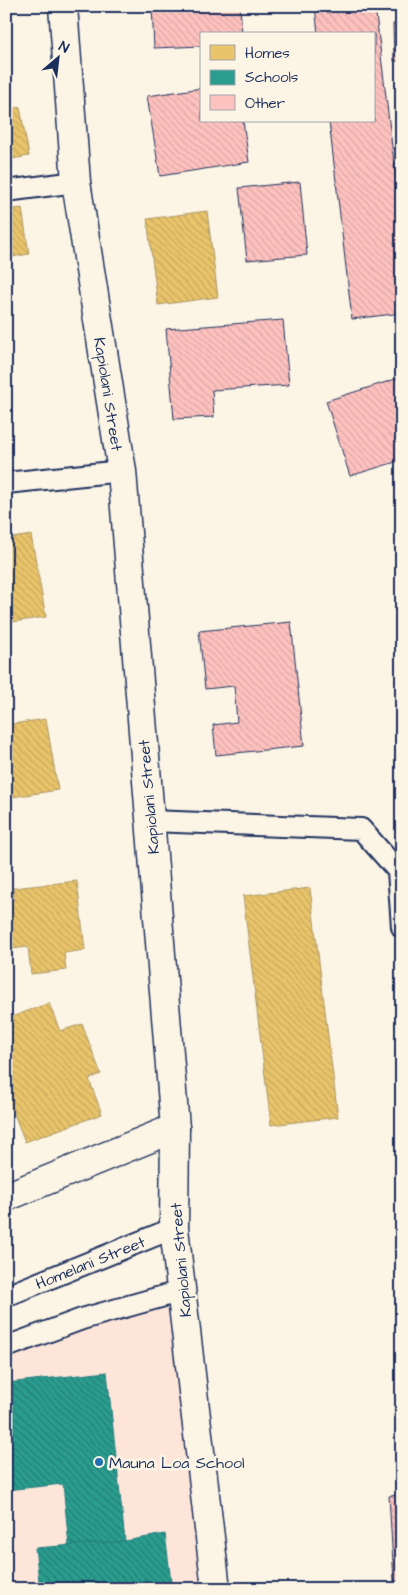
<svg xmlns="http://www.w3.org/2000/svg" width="408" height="1595" viewBox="0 0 408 1595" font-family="'Architects Daughter',sans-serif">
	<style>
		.built { fill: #fde6d9 }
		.homes { fill: url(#homes-back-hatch); stroke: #ab9766 }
		.schools { fill: url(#schools-back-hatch); stroke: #267c80 }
		.building { fill: url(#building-back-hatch); stroke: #1b2f5e }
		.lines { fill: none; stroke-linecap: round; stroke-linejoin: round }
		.lane-casing { stroke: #1b2f5e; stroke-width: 24 }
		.street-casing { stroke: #1b2f5e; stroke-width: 31 }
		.secondary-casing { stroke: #1b2f5e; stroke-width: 31 }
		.lane { stroke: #fcf5e5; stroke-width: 20 }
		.street { stroke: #fcf5e5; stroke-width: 28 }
		.secondary { stroke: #fcf5e5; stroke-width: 28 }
		.poi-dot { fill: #1f6fb2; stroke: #fcf5e5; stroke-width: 2 }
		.labels { text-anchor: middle; stroke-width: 5; stroke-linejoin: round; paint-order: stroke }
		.street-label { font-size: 16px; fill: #1b2f5e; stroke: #fcf5e5 }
		.poi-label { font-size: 16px; fill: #1b2f5e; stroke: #fcf5e5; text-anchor: start }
	</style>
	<defs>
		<pattern id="homes-back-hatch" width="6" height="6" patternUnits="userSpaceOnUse" patternTransform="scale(1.25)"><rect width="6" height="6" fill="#e9c46a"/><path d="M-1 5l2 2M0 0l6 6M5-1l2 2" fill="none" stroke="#c7a95e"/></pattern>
		<pattern id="schools-back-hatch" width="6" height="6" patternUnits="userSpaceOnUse" patternTransform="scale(1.25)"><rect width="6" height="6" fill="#2a9d8f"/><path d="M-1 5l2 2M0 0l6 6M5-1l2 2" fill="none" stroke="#238078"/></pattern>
		<pattern id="building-back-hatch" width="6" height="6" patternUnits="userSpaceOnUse" patternTransform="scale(1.25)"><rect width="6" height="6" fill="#fec2be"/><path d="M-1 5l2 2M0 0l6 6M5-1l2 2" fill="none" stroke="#d9a7a6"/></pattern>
	</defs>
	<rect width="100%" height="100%" fill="#fcf5e5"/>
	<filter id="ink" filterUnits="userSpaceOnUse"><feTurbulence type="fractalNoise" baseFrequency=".02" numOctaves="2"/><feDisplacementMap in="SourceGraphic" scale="10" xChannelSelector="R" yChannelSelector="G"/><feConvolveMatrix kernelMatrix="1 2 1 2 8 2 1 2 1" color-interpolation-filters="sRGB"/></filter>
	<g filter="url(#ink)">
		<!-- built -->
		<polygon class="built" points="168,1281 204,1589 6,1589 6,1336"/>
		<!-- homes -->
		<g class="homes">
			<polygon points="20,107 29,156 6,160 6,110"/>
			<polygon points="22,208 29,254 6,258 6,210"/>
			<polygon points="207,211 218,297 158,305 147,219"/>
			<polygon points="31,535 46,617 6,623 6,539"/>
			<polygon points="46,719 58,790 6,798 6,725"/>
			<polygon points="77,881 85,950 64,953 66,970 31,974 28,947 11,949 6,901 14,900 13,888"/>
			<polygon points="310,888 338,1117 271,1125 243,896"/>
			<polygon points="49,1003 60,1031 82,1024 101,1074 89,1079 102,1114 25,1142 6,1093 6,1019"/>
		</g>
		<!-- schools -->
		<g class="schools">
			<polygon points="107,1372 125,1541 69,1546 63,1484 6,1490 6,1383"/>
			<polygon points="165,1534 172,1589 40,1589 35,1548 125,1541"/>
		</g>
		<!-- building -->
		<g class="building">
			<polygon points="152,6 240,6 242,34 202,34 202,46 154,48"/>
			<polygon points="315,6 375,6 402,229 402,313 352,319 329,121 374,121 374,34 318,34"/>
			<polygon points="393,24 402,24 402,61 394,61"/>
			<polygon points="202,88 202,121 243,121 249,162 160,176 147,96"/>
			<polygon points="300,182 307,255 247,260 239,188"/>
			<polygon points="283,320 289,385 212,390 214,417 174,419 166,329"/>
			<polygon points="402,377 402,419 397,421 402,436 402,460 350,476 326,401"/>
			<polygon points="402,508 402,548 396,509"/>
			<polygon points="291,622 304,746 216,755 213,725 237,722 234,686 205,689 199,631"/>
			<polygon points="402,1495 402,1581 394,1581 389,1496"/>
		</g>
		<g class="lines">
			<!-- lane casing -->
			<g class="lane-casing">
				<g id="lane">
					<polyline points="6,191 76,182"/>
					<polyline points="6,483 122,471"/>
					<polyline points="150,821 361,829 398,871 402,927"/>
					<polyline points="6,1296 174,1228"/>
					<polyline points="6,1347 82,1319 182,1291"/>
				</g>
			</g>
			<!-- street casing -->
			<g class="street-casing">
				<polyline id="street" points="6,1197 175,1128"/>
			</g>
			<!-- secondary casing -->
			<g class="secondary-casing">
				<polyline id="secondary" points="63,6 76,182 122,471 175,1128 174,1228 216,1589"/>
			</g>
			<!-- lane -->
			<use href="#lane" class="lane"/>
			<!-- street -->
			<use href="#street" class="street"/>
			<!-- secondary -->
			<use href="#secondary" class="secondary"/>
		</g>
	</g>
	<!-- markers -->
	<circle class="poi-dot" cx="99" cy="1462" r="5"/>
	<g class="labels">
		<!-- street labels -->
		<g class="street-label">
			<text transform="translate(109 394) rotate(81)" y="6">Kapiolani Street</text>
			<text transform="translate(148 797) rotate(-95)" y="6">Kapiolani Street</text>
			<text transform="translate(180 1260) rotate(-95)" y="6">Kapiolani Street</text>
			<text transform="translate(90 1262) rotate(-22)" y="6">Homelani Street</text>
		</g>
		<!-- poi labels -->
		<g class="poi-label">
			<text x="109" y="1468">Mauna Loa School</text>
		</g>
	</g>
	<!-- margin -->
	<rect width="408" height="1595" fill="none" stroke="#fcf5e5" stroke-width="25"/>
	<rect x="12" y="12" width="383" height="1570" fill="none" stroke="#1b2f5e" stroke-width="2" filter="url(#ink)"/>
	<!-- legend -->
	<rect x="200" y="32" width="175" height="90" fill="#fcf5e5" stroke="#a2a6af"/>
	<rect x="210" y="45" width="25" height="15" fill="#e9c46a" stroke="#a2a6af"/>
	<text x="245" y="58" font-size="15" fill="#1b2f5e">Homes</text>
	<rect x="210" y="70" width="25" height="15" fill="#2a9d8f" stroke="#a2a6af"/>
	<text x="245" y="82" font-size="15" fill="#1b2f5e">Schools</text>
	<rect x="210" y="95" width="25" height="15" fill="#fec2be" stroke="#a2a6af"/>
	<text x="245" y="108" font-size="15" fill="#1b2f5e">Other</text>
	<!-- north arrow -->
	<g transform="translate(58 58) rotate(28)" stroke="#fcf5e5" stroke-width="4" paint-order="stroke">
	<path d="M0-4L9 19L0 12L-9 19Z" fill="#1b2f5e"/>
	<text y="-8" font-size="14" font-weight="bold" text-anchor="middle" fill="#1b2f5e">N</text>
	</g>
</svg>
